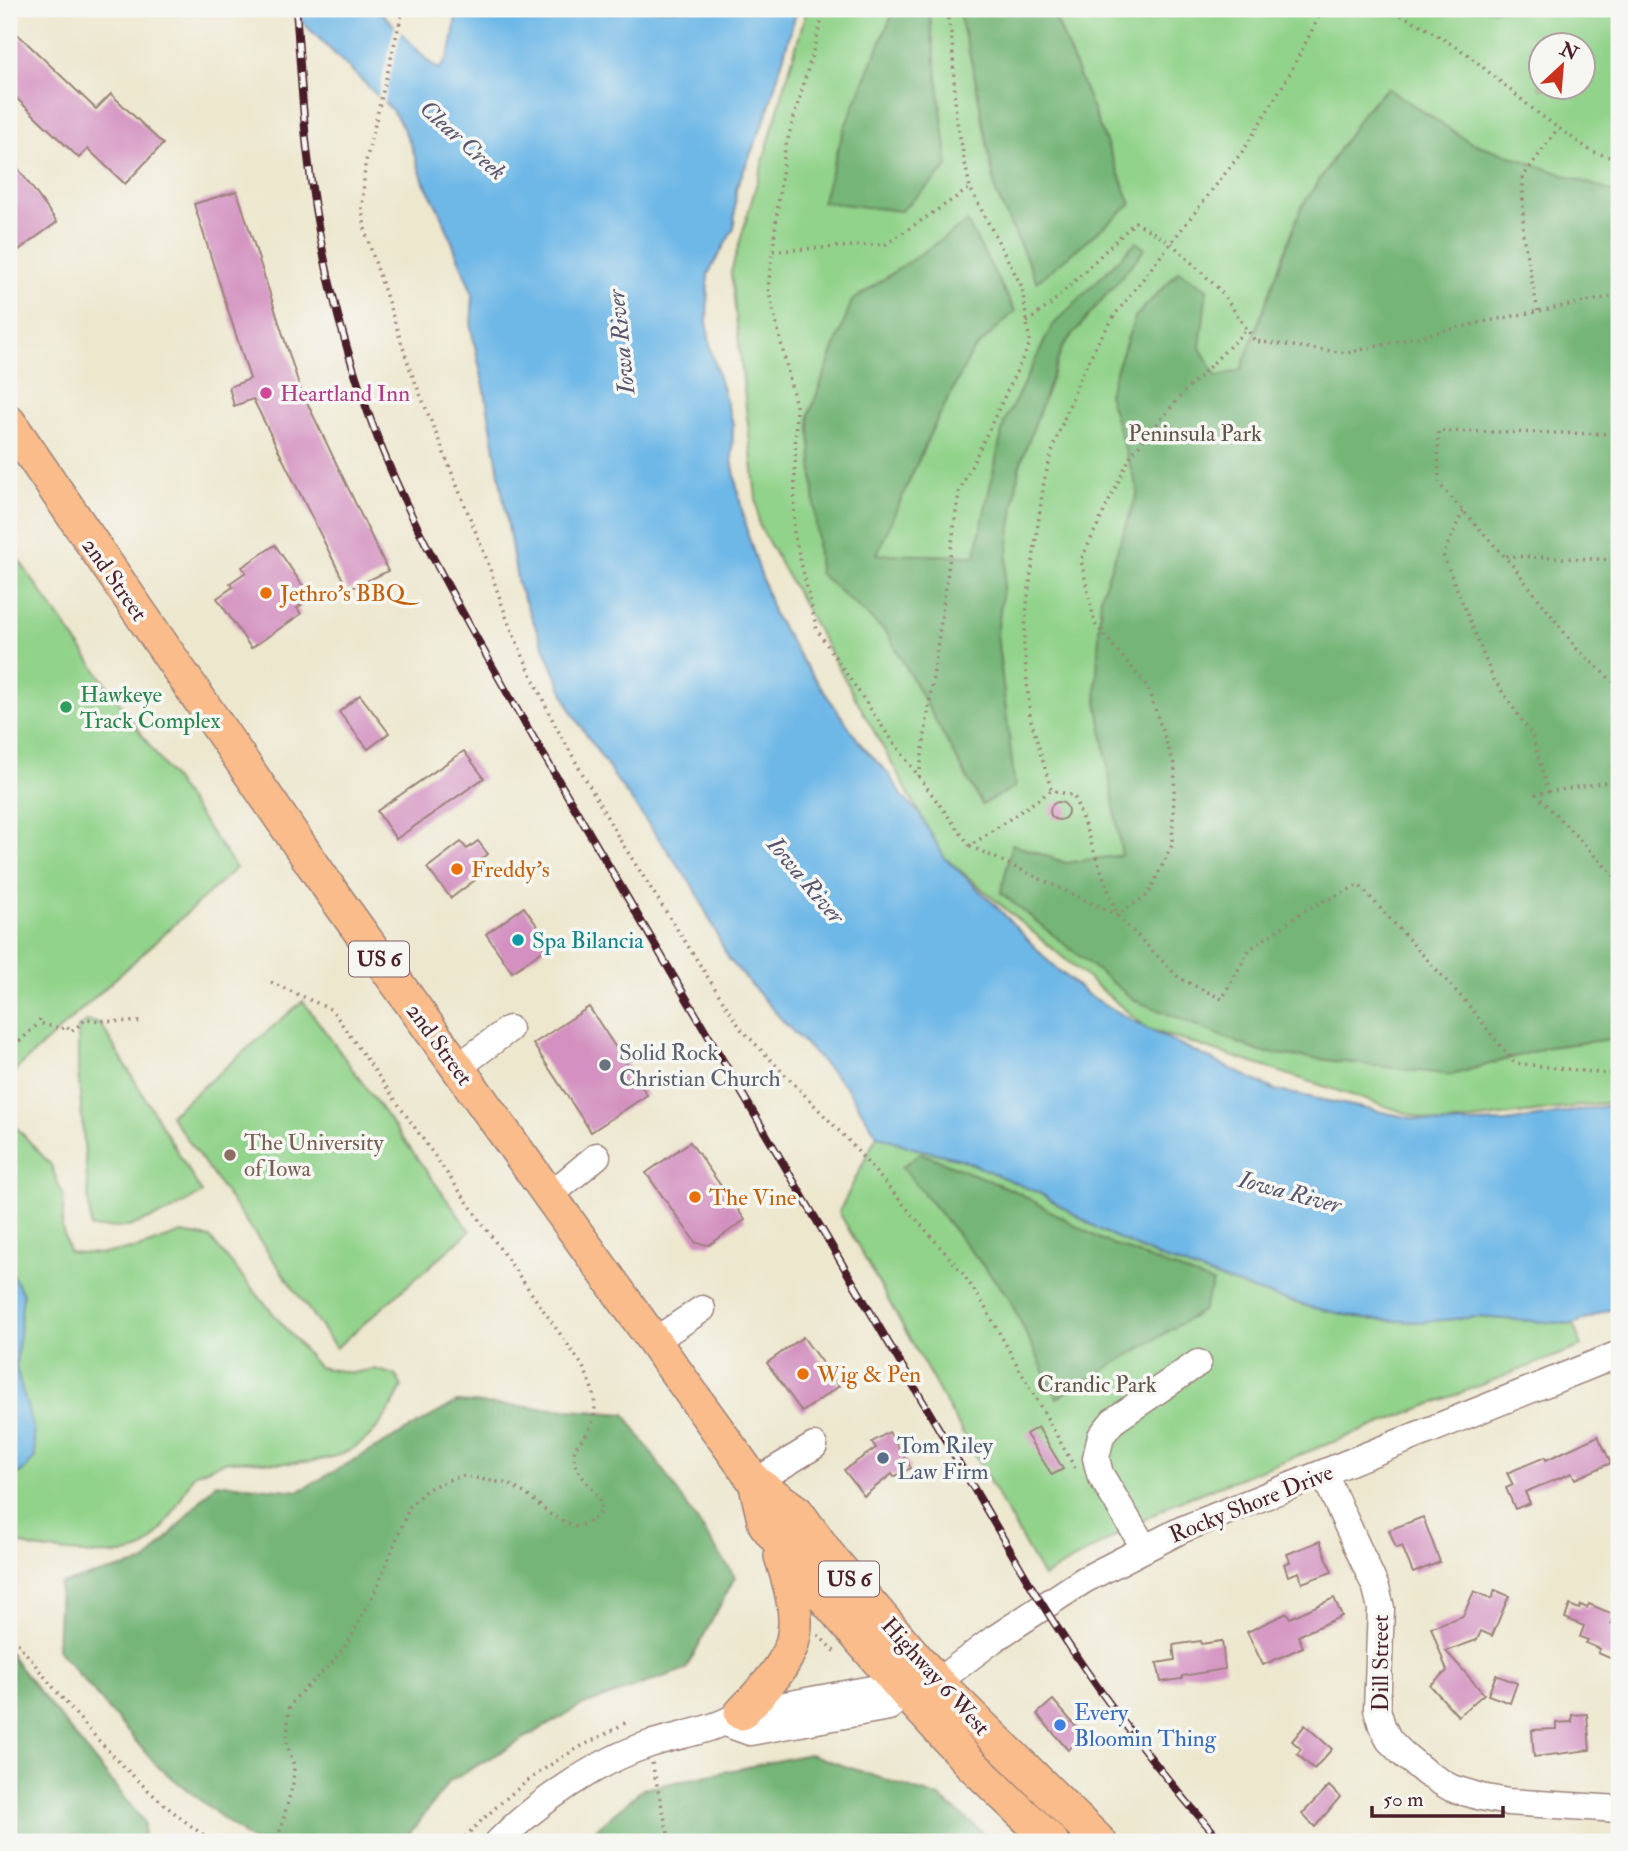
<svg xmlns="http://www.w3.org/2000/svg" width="1628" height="1851" viewBox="0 0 1628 1851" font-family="'IM FELL Double Pica',serif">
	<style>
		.green { fill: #92d38b; stroke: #6e795b; stroke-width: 2; fill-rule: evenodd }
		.forest { fill: #75b577; stroke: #606a51; stroke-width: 2 }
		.water { fill: #6eb8e7; stroke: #5c6c89; stroke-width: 2 }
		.pier { fill: #ede7ce }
		.building { fill: #d390c0 }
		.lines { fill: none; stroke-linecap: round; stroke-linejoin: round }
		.minor-casing { stroke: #9c837c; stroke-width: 29 }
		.major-casing { stroke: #9c837c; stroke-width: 36 }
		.path { stroke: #9c837c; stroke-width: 3.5; stroke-dasharray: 2 5; stroke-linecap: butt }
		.minor { stroke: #fff; stroke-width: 26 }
		.major { stroke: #f9bc8a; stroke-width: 33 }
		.rail-casing { stroke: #4a1f2b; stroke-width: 8 }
		.rail { stroke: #f6f6f2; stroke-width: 5; stroke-dasharray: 16; stroke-linecap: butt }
		.hotel-dot { fill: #d1479c; stroke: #f6f6f2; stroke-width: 2.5 }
		.food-dot { fill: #e8710a; stroke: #f6f6f2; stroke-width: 2.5 }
		.leisure-dot { fill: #2e9e5b; stroke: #f6f6f2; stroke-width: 2.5 }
		.culture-dot { fill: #0f9aa8; stroke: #f6f6f2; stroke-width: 2.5 }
		.worship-dot { fill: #6b7280; stroke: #f6f6f2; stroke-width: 2.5 }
		.education-dot { fill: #8d6e63; stroke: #f6f6f2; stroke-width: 2.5 }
		.service-dot { fill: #5c6f8a; stroke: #f6f6f2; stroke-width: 2.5 }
		.shop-dot { fill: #3f7fe0; stroke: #f6f6f2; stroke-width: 2.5 }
		.labels { text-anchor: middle; stroke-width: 7; stroke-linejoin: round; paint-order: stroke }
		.shield { fill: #f6f6f2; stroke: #7e6067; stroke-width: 2 }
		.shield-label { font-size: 21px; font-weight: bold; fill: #4a1f2b }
		.hotel-label { font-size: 23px; fill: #b23c85; stroke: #f6f6f2; text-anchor: start }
		.park-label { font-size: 23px; fill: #605548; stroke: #f6f6f2 }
		.street-label { font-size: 23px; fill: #4a1f2b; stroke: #f6f6f2 }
		.food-label { font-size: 23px; fill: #c56008; stroke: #f6f6f2; text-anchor: start }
		.leisure-label { font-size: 23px; fill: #27864d; stroke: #f6f6f2; text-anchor: start }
		.culture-label { font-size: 23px; fill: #0d838f; stroke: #f6f6f2; text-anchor: start }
		.worship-label { font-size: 23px; fill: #5b616d; stroke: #f6f6f2; text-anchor: start }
		.education-label { font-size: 23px; fill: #785e54; stroke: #f6f6f2; text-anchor: start }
		.service-label { font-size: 23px; fill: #4e5e75; stroke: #f6f6f2; text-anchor: start }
		.shop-label { font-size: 23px; fill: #366cbe; stroke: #f6f6f2; text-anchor: start }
		.water-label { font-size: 24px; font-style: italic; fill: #57556d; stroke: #f6f6f2 }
	</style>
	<rect width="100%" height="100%" fill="#f6f6f2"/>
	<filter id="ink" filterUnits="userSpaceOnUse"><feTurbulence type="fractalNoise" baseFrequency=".0143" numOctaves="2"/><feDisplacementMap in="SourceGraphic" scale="14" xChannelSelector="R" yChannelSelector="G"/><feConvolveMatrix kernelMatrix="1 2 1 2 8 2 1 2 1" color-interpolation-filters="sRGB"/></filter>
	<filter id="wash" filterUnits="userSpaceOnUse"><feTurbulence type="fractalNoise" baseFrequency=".00686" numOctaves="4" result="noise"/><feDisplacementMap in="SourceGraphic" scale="28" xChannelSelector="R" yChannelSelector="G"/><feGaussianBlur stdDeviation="1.57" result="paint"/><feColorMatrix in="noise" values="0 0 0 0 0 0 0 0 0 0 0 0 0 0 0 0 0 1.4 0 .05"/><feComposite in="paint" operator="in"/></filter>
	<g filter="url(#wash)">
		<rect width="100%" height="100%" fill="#ede7ce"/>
		<!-- green -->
		<g class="green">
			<path d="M 807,9 L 1619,9 L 1619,1101 L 1440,1124 L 1148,1029 L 944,857 L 759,525 L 731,272 ZM 1540,46 L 1582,46 L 1582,88 L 1540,88 Z"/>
			<polygon points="9,546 236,868 9,1076"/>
			<polygon points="303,1001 470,1231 336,1348 170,1115"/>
			<polygon points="87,1021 100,1023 202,1193 169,1212 128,1227 91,1228 78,1070 78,1028"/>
			<path d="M 9,1122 L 16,1127 L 51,1165 L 64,1199 L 62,1228 L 69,1252 L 100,1254 L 139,1248 L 182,1233 L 210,1238 L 318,1367 L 352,1373 L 374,1369 L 396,1375 L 402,1387 C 374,1444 349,1462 284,1463 C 267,1463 247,1459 230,1461 C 218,1463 205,1470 194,1474 C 179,1500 167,1531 142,1549 C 127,1560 55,1551 34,1548 C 26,1546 17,1542 9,1539 Z"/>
			<polygon points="877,1135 914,1148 961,1159 1041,1194 1102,1231 1159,1257 1256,1291 1310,1307 1366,1319 1419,1322 1479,1317 1573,1324 1582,1346 1172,1504 1043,1577 839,1212"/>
		</g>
		<!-- forest -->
		<g class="forest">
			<polygon points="900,9 929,9 948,167 901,211 822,202 844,129 892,15"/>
			<polygon points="958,9 1052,9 1131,204 1037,282 996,193 974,73"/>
			<polygon points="1387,88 1470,142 1619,194 1619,1038 1549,1047 1452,1075 1260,1052 1134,1000 1001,893 1012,844 1066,863 1122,855 1096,694 1101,595 1138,492 1108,394 1135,317 1179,271 1207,289 1200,348 1217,377 1241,370 1301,208 1364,111"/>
			<polygon points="967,222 1015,311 972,352 931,432 877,554 975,556 1004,423 1052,326 1136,242 1145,249 1063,346 1019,468 997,634 1015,787 982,805 887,633 819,573 809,415 852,301"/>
			<polygon points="921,1153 1015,1191 1102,1240 1213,1283 1202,1311 1057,1398 1008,1296 902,1167"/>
			<polygon points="457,1402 625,1414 735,1577 686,1669 581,1706 450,1781 403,1842 253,1842 156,1765 57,1649 60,1584 146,1562 216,1483 299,1491"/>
			<polygon points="9,1654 144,1822 144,1842 9,1842"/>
			<polygon points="809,1754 940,1798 995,1842 581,1842 643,1789"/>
		</g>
		<!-- water -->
		<g class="water">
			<path d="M 289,9 L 378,9 L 431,64 L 439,69 C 455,55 453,29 457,9 L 797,9 L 767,114 L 736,189 L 734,228 L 708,274 L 707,323 L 711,351 L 733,424 L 732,460 L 738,493 L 748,535 L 774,615 L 802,660 L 863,747 L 888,773 L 904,798 L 919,813 L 944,857 L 995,905 L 1051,964 L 1088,995 L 1148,1029 L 1275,1090 L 1440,1124 L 1507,1122 L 1619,1104 L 1619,1306 L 1573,1324 L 1479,1317 L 1419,1322 L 1366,1319 L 1310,1307 L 1256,1291 L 1159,1257 L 1102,1231 L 1041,1194 L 961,1159 L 913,1148 L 877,1135 L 847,1088 L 783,1021 L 728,958 L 695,889 L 616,779 L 572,713 L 518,585 L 485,391 L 471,328 L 473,295 L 441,214 L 424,182 L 411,145 L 400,122 L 391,109 Z"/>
			<polygon points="9,1268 23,1294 16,1368 33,1428 35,1458 23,1471 9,1478"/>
		</g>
		<!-- pier -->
		<polygon class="pier" points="396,21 402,28 383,106 377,100"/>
		<g id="blocks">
			<!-- building -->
			<g class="building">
				<polygon points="9,26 96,109 111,94 163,144 125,184 88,149 79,158 9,91"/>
				<polygon points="9,156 57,222 9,257"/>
				<polygon points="237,191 300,388 388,571 348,590 253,399 234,406 229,387 250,379 194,204"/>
				<polygon points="275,545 311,598 297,608 301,614 251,648 217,598 233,587 230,583 246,572 242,567"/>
				<polygon points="360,695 389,733 368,749 339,712"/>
				<polygon points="464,751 484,778 396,839 377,811"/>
				<circle cx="1059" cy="811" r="9"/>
				<polygon points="478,841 488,854 479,861 487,871 451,898 427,868 461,842 467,849"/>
				<polygon points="524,907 551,945 512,972 486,934"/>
				<polygon points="589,1007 647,1095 591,1132 533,1044"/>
				<polygon points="690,1142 745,1220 709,1245 696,1243 646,1173"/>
				<polygon points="803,1337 839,1386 802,1412 767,1363"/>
				<polygon points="1038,1427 1063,1469 1052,1475 1026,1434"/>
				<polygon points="889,1432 911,1468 894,1477 892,1474 864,1496 844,1470 876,1448 872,1442"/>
				<polygon points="1598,1436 1611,1463 1575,1479 1572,1473 1525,1492 1530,1503 1515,1509 1506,1488 1513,1485 1507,1473 1545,1457 1546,1460"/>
				<polygon points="1423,1517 1440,1562 1413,1573 1402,1546 1396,1548 1389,1530"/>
				<polygon points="1320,1541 1332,1572 1302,1583 1299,1572 1288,1576 1284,1564 1290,1562 1287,1554"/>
				<polygon points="1495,1590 1509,1596 1492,1636 1481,1631 1477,1640 1446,1651 1484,1694 1458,1716 1430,1685 1447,1671 1431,1627 1463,1616 1474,1591 1492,1599"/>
				<polygon points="1334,1598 1342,1616 1298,1636 1303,1647 1263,1665 1247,1632 1287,1613 1290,1618"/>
				<polygon points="1589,1604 1615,1615 1611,1624 1619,1628 1619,1662 1598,1653 1600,1649 1586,1643 1588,1640 1580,1637 1584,1626 1565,1618 1570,1605 1579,1609 1581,1605 1587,1608"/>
				<polygon points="1200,1641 1201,1644 1222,1641 1225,1669 1182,1676 1182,1679 1161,1682 1157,1663 1175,1660 1173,1645"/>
				<polygon points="1496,1675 1517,1683 1510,1703 1488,1695"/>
				<polygon points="1053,1700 1084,1736 1068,1750 1037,1714"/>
				<polygon points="1587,1714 1590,1750 1534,1757 1532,1730 1556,1729 1556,1723 1572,1722 1572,1715"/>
				<polygon points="1305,1725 1332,1749 1314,1769 1297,1754 1301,1749 1292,1741"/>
				<polygon points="1329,1786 1340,1797 1315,1827 1302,1814"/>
			</g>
		</g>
	</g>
	<g filter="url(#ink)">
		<use href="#blocks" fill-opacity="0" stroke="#9c837c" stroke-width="2"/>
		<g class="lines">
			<!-- minor casing -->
			<g class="minor-casing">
				<g id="minor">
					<polyline points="457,1068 509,1029"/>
					<polyline points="549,1196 597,1156"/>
					<polyline points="653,1342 702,1309"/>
					<polyline points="1324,1474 1376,1588 1381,1608 1377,1709 1382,1726 1389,1740 1402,1753 1426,1773 1451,1788 1481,1797 1508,1802 1619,1809"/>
					<polyline points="755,1482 814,1446"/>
					<polyline points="1144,1547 1100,1474 1096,1458 1101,1436 1113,1421 1198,1363"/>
					<polyline points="725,1723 750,1732 889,1707 906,1693 937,1682 994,1639 1084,1580 1181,1530 1619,1354"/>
					<path d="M 498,1842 C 535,1804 599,1760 650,1744 C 681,1734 714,1731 741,1713 L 872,1689 L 906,1693"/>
				</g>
			</g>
			<!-- major casing -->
			<g class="major-casing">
				<g id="major">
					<polyline points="9,422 333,894 755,1482 797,1512 829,1556 937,1682 1100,1842"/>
					<polyline points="755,1482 765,1524 810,1581 906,1693 970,1763 1052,1842"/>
					<path d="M 741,1713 C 799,1654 807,1635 781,1556"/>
				</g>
			</g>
			<!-- path -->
			<g class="path">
				<polyline points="403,9 365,165 362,209 366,234 410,369 485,555 508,622 530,672 555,725 620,840 741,1029 847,1139 961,1271 982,1302 1076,1470"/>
				<polyline points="825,9 785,149 768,288 796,406 794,533 817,630 886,732 970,846 1052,790 1074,796 1117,915 1179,978 1222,999 1249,950 1307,909 1359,885 1466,1002 1514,1063 1610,1074 1619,1071"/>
				<polyline points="1388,9 1421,25 1467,54 1539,114 1591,151 1619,160"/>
				<polyline points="773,251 886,244 970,188"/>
				<polyline points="1538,311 1523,236 1523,177 1558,128"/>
				<polyline points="1027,322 1051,304 1135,222 1171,243 1220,290 1255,341 1347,353 1483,322 1610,297 1619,297"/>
				<polyline points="1619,434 1438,431 1439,484 1514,567 1577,649 1619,687"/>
				<polyline points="1463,511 1443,555 1493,678 1532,735 1548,792"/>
				<polyline points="1506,556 1619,560"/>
				<polyline points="919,777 959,492 1030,343 1022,287 970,188 956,117 952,38 946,9"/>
				<polyline points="1619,780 1536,794 1619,881"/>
				<polyline points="1051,789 1030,717 1024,645 1027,603 1044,481 1054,445 1080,378 1098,342 1117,312 1245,148 1290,73 1323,9"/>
				<polyline points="970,846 1117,915 1148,895 1172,845 1175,767 1147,686 1095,624 1081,560 1131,455 1184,392 1247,329"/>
				<path d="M 271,982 L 332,1010 L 582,1365 C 593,1387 602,1411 587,1433 C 582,1441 574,1445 574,1456 C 574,1485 634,1508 576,1527 L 551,1515 L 526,1494 L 509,1484 L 463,1476 L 445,1481 L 426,1490 L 410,1506 L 377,1587 L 349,1641 L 332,1663 L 299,1694 L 289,1707 L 287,1745 L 294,1765 L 293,1784 L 277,1842"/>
				<polyline points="40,1019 39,1023 62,1029 66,1026 71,1032 86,1019 102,1021 144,1022"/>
				<polyline points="9,1051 39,1023"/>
				<path d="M 9,1632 C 70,1709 131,1787 214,1842"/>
				<polyline points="818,1635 835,1652"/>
				<polyline points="9,1656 21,1648"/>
				<polyline points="652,1763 670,1842"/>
				<path d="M 460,1842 C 492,1809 526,1779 566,1755 C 587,1742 609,1734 629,1720"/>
			</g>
			<!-- minor -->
			<use href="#minor" class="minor"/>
			<!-- major -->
			<use href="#major" class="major"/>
			<!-- rail casing -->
			<g class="rail-casing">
				<path id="rail" d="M 296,9 C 300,58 302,108 308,157 C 317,237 336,319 362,395 C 397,501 455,599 509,696 L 1034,1591 C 1089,1680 1152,1765 1222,1842"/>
			</g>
			<!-- rail -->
			<use href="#rail" class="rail"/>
		</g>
	</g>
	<!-- markers -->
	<circle class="hotel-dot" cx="266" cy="393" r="7"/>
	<g class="food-dot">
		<circle cx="266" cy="593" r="7"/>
		<circle cx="457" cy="869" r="7"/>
		<circle cx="695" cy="1197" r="7"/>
		<circle cx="803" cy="1374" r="7"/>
	</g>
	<circle class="leisure-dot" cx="66" cy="707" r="7"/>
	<circle class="culture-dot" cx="518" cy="940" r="7"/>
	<circle class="worship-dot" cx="605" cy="1065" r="7"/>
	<circle class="education-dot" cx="230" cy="1155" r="7"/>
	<circle class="service-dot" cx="883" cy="1458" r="7"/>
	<circle class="shop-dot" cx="1060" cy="1725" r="7"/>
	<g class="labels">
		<!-- shield labels -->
		<g class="shield">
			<rect x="349" y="941.5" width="60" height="35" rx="5"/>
			<rect x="819" y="1561.5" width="60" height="35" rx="5"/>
		</g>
		<g class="shield-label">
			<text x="379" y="966">US 6</text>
			<text x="849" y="1586">US 6</text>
		</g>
		<!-- hotel labels -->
		<g class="hotel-label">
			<text x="280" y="401">Heartland Inn</text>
		</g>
		<!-- park labels -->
		<g class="park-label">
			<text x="1195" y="441">Peninsula Park</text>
			<text x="1097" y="1392">Crandic Park</text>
		</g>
		<!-- street labels -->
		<g class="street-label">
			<text transform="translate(115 579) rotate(55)" y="8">2nd Street</text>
			<text transform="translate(440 1044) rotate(54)" y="8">2nd Street</text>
			<text transform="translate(1251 1503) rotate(-22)" y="8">Rocky Shore Drive</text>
			<text transform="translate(1380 1663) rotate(-90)" y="8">Dill Street</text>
			<text transform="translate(936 1676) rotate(48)" y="8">Highway 6 West</text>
		</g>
		<!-- food labels -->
		<g class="food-label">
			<text x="280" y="601">Jethro's BBQ</text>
			<text x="471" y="877">Freddy's</text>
			<text x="709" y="1205">The Vine</text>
			<text x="817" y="1382">Wig &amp; Pen</text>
		</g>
		<!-- leisure labels -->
		<g class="leisure-label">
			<text x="80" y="702">Hawkeye<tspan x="80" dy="26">Track Complex</tspan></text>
		</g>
		<!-- culture labels -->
		<g class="culture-label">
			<text x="532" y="948">Spa Bilancia</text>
		</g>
		<!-- worship labels -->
		<g class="worship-label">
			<text x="619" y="1060">Solid Rock<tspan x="619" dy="26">Christian Church</tspan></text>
		</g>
		<!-- education labels -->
		<g class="education-label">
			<text x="244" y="1150">The University<tspan x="244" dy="26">of Iowa</tspan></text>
		</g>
		<!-- service labels -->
		<g class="service-label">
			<text x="897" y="1453">Tom Riley<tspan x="897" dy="26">Law Firm</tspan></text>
		</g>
		<!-- shop labels -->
		<g class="shop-label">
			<text x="1074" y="1720">Every<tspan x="1074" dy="26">Bloomin Thing</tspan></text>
		</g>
		<!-- water labels -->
		<g class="water-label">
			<text transform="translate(463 140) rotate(42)" y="8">Clear Creek</text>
			<text transform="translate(621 342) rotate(-96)" y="8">Iowa River</text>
			<text transform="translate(806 880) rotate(50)" y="8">Iowa River</text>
			<text transform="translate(1290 1192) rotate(15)" y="8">Iowa River</text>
		</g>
	</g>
	<!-- margin -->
	<rect width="1628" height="1851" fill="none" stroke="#f6f6f2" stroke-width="35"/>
	<!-- north arrow -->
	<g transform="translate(1562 66) rotate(26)"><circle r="33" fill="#f6f6f2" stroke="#b1a0a2" stroke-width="2"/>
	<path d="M0-5L12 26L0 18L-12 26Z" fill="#c8321e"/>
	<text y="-10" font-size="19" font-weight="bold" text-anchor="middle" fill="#4a1f2b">N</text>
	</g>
	<!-- scale -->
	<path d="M1372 1806v10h131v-10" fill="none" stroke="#4a1f2b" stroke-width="3.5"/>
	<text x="1383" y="1806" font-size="21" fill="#4a1f2b" stroke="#f6f6f2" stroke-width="5" paint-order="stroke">50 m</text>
</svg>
